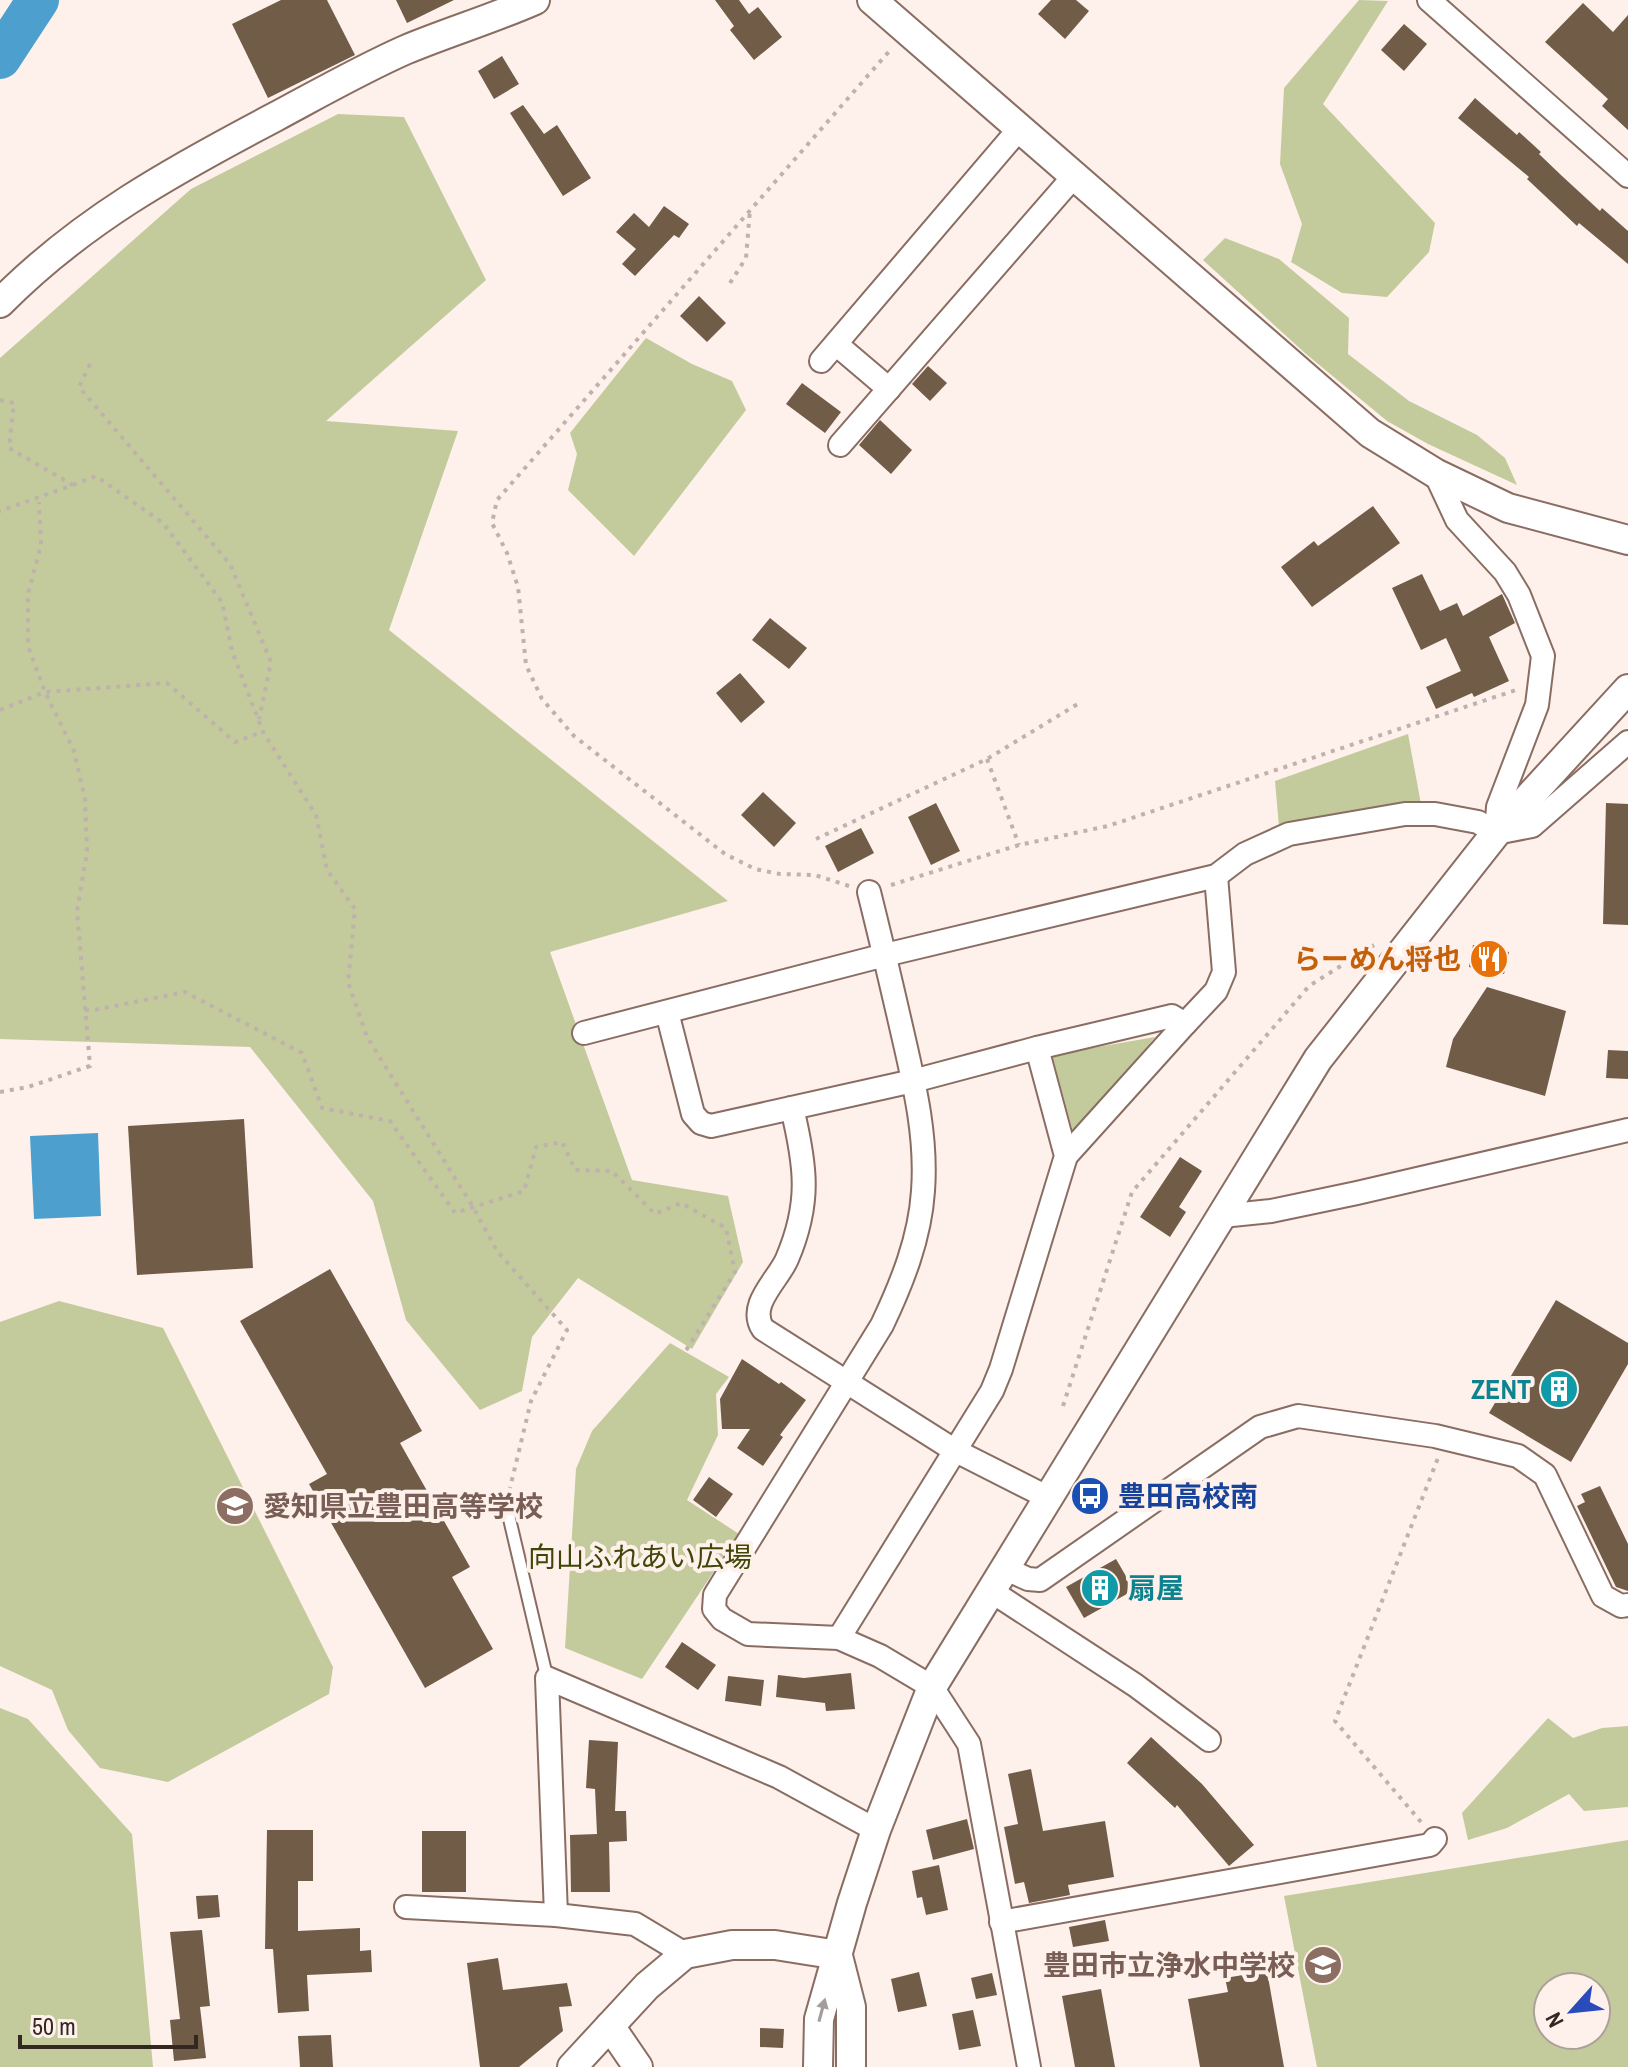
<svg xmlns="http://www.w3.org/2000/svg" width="1628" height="2067" viewBox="0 0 1628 2067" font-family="'Archivo Narrow','Noto Sans JP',sans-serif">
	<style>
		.green { fill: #c3cb9c; fill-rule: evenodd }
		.water { fill: #4da0cd }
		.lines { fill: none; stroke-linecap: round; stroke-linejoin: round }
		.river { stroke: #4da0cd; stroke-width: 42 }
		.building { fill: #715c48 }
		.service-casing { stroke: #8a6d62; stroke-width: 15 }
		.minor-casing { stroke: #8a6d62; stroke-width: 26 }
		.tertiary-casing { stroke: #8a6d62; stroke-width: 32 }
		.path { stroke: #bfb1ac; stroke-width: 4; stroke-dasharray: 4 6; stroke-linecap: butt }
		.service { stroke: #fff; stroke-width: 11 }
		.minor { stroke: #fff; stroke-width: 22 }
		.tertiary { stroke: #fff; stroke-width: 28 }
		.oneway { fill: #a39e9c }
		.labels { text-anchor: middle; stroke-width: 8; stroke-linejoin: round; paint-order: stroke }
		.food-label { font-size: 28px; font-weight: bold; fill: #c56008; stroke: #fef0eb; text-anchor: end }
		.culture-label { font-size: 28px; font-weight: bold; fill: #0d838f; stroke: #fef0eb; text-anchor: end }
		.transit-label { font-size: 28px; font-weight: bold; fill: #164399; stroke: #fef0eb; text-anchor: start }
		.education-label { font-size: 28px; font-weight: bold; fill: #785e54; stroke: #fef0eb; text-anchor: start }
		.park-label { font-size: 28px; fill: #404607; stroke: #fef0eb }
	</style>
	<rect width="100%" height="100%" fill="#fef0eb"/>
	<!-- green -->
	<g class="green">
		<polygon points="1359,0 1388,1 1323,104 1435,223 1429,252 1387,297 1342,293 1291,262 1302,224 1280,164 1284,88"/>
		<polygon points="338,114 404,117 486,280 326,421 458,431 389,630 728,901 550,952 632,1180 728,1196 743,1262 692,1349 578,1278 532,1337 522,1391 480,1410 406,1320 373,1201 250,1047 0,1039 0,358 191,189"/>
		<polygon points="1225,238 1279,259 1349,318 1348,354 1409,401 1477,435 1505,458 1517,485 1428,444 1387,421 1306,354 1203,260"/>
		<polygon points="646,338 692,364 732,381 746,410 634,556 568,490 577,454 570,433"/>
		<polygon points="1408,734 1421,804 1279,827 1275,781"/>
		<polygon points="1155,1037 1074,1135 1052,1055"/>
		<polygon points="59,1301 163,1328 333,1667 329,1694 168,1782 100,1768 68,1730 52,1690 0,1666 0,1322"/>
		<polygon points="670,1343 729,1377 716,1394 718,1435 687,1500 739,1534 642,1679 565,1648 576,1469 592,1431"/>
		<polygon points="0,1708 28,1719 132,1834 153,2067 0,2067"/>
		<polygon points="1548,1718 1573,1738 1602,1728 1628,1726 1628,1807 1584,1811 1569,1794 1507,1828 1468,1840 1462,1813"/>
		<path d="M 1628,1840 L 1628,2067 L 1317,2067 L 1284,1896 ZM 1548,1987 L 1596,1987 L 1596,2035 L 1548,2035 Z"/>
	</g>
	<!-- water -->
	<polygon class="water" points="98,1133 101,1216 34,1219 30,1136"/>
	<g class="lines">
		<!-- river -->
		<polyline class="river" points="0,58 38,0"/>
	</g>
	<!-- building -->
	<g class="building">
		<polygon points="281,0 327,0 355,55 268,98 232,24"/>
		<polygon points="396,0 454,0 407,23"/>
		<polygon points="715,0 739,0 749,14 758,7 782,37 754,60 730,30 734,26"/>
		<polygon points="1051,0 1076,0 1089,11 1065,39 1038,14"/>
		<polygon points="1583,3 1613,32 1628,15 1628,130 1602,106 1608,99 1545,42"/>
		<polygon points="1404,24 1427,44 1404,71 1381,50"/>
		<polygon points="502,56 519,84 494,99 478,71"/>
		<polygon points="1475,98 1517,135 1519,132 1541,152 1539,154 1562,176 1600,211 1602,208 1628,231 1628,264 1579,223 1577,226 1527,179 1529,177 1458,118"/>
		<polygon points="523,105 544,134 557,125 591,178 563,196 510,113"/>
		<polygon points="664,206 689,224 679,238 674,235 635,276 622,264 636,249 616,232 634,213 649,227"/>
		<polygon points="699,296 726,323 707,342 680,316"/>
		<polygon points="928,366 947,383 930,401 912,384"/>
		<polygon points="802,383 841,412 825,433 786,404"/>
		<polygon points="880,420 912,450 891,474 859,445"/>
		<polygon points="1373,506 1400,543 1312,607 1281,567 1314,541 1318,546"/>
		<polygon points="1422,574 1440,611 1457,603 1463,616 1502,594 1515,623 1489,637 1509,681 1474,697 1472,693 1436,709 1426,687 1461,671 1446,638 1421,650 1392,588"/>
		<polygon points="770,618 807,648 789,669 752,640"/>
		<polygon points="740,673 765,702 741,723 716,693"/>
		<polygon points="763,792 796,823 774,847 741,815"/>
		<polygon points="936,803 960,851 931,865 908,817"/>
		<polygon points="1606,803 1628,804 1628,925 1603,924"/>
		<polygon points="861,828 874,853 838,872 825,846"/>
		<polygon points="1473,945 1509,952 1504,974 1469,967"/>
		<polygon points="1487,987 1566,1011 1545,1096 1446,1067 1453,1039"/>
		<polygon points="1608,1050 1628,1051 1628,1079 1606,1078"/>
		<polygon points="244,1119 253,1268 137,1275 128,1126"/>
		<polygon points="1180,1157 1202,1171 1179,1207 1186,1212 1170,1237 1140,1217"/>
		<polygon points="330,1269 422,1431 400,1443 470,1567 452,1577 493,1649 425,1688 309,1484 327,1474 240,1321"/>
		<polygon points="1556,1300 1628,1343 1628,1364 1571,1462 1489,1413"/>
		<polygon points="742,1359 779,1384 781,1382 806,1400 780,1435 783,1437 763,1466 737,1448 750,1429 722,1429 720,1399"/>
		<polygon points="709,1477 733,1494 716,1517 693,1500"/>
		<polygon points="1600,1486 1628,1544 1628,1591 1616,1587 1577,1506 1585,1502 1581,1494"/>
		<polygon points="1116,1559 1134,1590 1084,1618 1066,1587"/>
		<polygon points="682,1642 716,1665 698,1690 665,1667"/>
		<polygon points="851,1673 855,1709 826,1711 825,1703 776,1697 778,1675 804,1678"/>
		<polygon points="728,1676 764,1680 761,1706 725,1701"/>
		<polygon points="1151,1737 1202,1784 1254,1845 1229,1866 1177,1805 1175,1808 1127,1763"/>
		<polygon points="589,1740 618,1742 615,1811 626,1811 627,1841 609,1842 610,1892 571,1892 570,1835 597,1834 595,1789 586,1788"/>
		<polygon points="1031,1769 1043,1831 1105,1821 1114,1877 1068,1885 1070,1895 1029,1903 1024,1882 1015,1884 1004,1827 1018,1824 1008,1774"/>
		<polygon points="967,1819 974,1849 933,1860 926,1830"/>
		<polygon points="267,1830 313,1830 313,1881 298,1881 298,1931 360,1928 360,1951 371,1950 372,1972 307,1975 309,2011 278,2013 273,1949 265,1949"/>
		<rect x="422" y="1831" width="44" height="61"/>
		<polygon points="939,1865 948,1910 926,1915 922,1897 917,1898 912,1871"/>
		<polygon points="218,1895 220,1917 198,1919 196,1896"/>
		<polygon points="1105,1920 1109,1941 1073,1947 1069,1927"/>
		<polygon points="202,1930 210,2006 200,2007 206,2058 174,2061 170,2020 180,2019 170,1932"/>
		<polygon points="498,1958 503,1990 567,1983 572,2006 559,2007 563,2031 519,2067 480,2067 467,1963"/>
		<polygon points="1267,1971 1284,2067 1200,2067 1188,1999 1228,1992 1225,1978"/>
		<polygon points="919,1972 927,2006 898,2012 891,1979"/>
		<polygon points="992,1973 997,1995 976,1999 971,1978"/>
		<polygon points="1101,1989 1115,2067 1075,2067 1062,1996"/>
		<polygon points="973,2010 981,2046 959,2050 952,2014"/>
		<polygon points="760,2028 784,2029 783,2048 760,2047"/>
		<polygon points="331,2035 333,2067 300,2067 298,2036"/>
	</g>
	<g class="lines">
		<!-- service casing -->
		<g class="service-casing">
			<polyline id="service" points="506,1504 547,1678"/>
		</g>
		<!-- minor casing -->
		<g class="minor-casing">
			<g id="minor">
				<polyline points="1429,0 1628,176"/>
				<polyline points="836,344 889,389"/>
				<polyline points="821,361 1020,128"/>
				<polyline points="840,445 1075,175"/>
				<polyline points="1435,473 1457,520 1505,572 1519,595 1543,656 1537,705 1498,807 1496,833"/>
				<path d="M 869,892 C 881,940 892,987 903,1035 C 915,1087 927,1138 923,1191 C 920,1238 902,1283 882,1325 L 715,1595 L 714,1609 L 722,1619 L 748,1634 L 839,1638 L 880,1656 L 932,1687 L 969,1744 L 1029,2067"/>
				<polyline points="667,1012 693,1114 701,1123 711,1126 913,1081 1037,1048 1172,1016 1185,1024 1216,991 1224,972 1216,876"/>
				<polyline points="584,1033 885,955 1216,876 1245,854 1289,834 1405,814 1435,814 1478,822 1496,833 1532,826 1628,742"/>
				<path d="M 792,1108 C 806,1166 811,1203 787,1259 C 778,1280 747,1305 763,1329 L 954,1450 L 1047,1497"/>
				<polyline points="1066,1156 1185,1024"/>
				<polyline points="1222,1216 1271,1211 1357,1193 1628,1130"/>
				<polyline points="1006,1569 1028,1579 1040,1580 1260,1427 1298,1416 1435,1436 1518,1456 1545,1475 1603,1596 1621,1606 1628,1605"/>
				<polyline points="991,1591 1135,1685 1209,1740"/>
				<polyline points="839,1638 992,1391 1001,1369 1066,1156 1037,1048"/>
				<polyline points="406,1907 556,1915 635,1924 685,1954"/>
				<polyline points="556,1915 547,1678 779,1777 876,1830"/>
				<polyline points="1001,1922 1430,1845 1435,1839"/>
			</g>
		</g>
		<!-- tertiary casing -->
		<g class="tertiary-casing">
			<g id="tertiary">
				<polyline points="872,0 1370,433 1435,473 1508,508 1628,540"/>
				<path d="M 0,303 C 81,221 174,170 275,117 C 318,94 360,70 405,50 C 448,32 492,19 535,0"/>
				<polyline points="838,1956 851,2007 851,2067"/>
				<polyline points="610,2026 638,2067"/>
				<polyline points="572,2067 647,1986 685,1954 732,1945 775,1945 838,1955"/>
				<polyline points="818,2067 819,2019 852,1903 876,1830 932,1687 1318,1059 1496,833 1628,689"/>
			</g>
		</g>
		<!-- path -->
		<g class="path">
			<polyline points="730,283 746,258 750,209"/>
			<polyline points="90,364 79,387 230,564 271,662 259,719"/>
			<polyline points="0,400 14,403 9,448 73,485 0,511"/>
			<polyline points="73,485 96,476 163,523 222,602 232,651 263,732 316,815 327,870 355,909 348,982 367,1037 473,1207 497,1251 567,1330 531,1401 510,1488"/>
			<polyline points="0,710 45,692 167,683 235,742 262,732"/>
			<polyline points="987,759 1019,845"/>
			<polyline points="816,839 987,759 1081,702"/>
			<polyline points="891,885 1019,845 1108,826 1516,690"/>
			<polyline points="849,886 815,875 780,874 755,869 725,854 574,736 542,699 526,665 518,587 507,553 492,523 497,500 892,48"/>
			<polyline points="85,1010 94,1010 185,992 302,1053 322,1108 390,1121 455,1213 524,1191 536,1147 562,1142 575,1170 612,1171 655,1214 681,1203 726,1228 735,1272 685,1352"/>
			<polyline points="0,1092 28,1087 90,1066 77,911 87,852 85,799 74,751 45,692 28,646 28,594 41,545 39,502"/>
			<polyline points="1063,1406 1132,1192 1309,986 1374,945"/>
			<polyline points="1421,1822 1335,1721 1438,1458"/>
		</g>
		<!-- service -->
		<use href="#service" class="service"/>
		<!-- minor -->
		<use href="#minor" class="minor"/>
		<!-- tertiary -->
		<use href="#tertiary" class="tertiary"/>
	</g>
	<!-- one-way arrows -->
	<defs><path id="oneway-solid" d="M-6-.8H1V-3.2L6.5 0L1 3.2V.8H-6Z" transform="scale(2)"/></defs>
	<use class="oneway" href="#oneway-solid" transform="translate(822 2010) rotate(-75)"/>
	<!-- icons -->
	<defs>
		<g id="restaurant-disc" transform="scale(2)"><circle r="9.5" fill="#e8710a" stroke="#fef0eb"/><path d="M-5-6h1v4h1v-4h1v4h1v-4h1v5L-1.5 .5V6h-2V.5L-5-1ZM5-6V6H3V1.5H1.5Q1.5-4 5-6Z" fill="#fff"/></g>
		<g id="building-disc" transform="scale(2)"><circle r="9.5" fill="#0f9aa8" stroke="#fef0eb"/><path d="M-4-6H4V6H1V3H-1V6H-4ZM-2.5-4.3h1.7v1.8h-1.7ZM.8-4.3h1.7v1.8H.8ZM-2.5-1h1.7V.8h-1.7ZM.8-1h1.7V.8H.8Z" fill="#fff"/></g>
		<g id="bus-disc" transform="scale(2)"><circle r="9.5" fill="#1a4fb4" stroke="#fef0eb"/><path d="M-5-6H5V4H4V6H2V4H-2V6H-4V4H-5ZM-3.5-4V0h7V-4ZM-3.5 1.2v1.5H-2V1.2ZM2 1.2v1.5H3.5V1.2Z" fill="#fff"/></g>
		<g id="school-disc" transform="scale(2)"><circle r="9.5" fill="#8d6e63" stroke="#fef0eb"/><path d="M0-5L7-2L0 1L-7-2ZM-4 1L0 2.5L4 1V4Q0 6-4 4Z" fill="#fff"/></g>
	</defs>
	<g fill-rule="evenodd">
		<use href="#restaurant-disc" x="1489" y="959"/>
		<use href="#building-disc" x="1559" y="1389"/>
		<use href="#bus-disc" x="1090" y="1496"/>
		<use href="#school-disc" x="235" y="1506"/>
		<use href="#building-disc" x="1100" y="1588"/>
		<use href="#school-disc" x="1323" y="1965"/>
	</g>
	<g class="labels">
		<!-- food labels -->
		<g class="food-label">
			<text x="1461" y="969">らーめん将也</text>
		</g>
		<!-- culture labels -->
		<g class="culture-label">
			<text x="1531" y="1399">ZENT</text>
			<text x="1128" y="1598" text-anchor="start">扇屋</text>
		</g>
		<!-- transit labels -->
		<g class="transit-label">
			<text x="1118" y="1506">豊田高校南</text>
		</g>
		<!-- education labels -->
		<g class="education-label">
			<text x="263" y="1516">愛知県立豊田高等学校</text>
			<text x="1295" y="1975" text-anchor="end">豊田市立浄水中学校</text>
		</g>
		<!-- park labels -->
		<g class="park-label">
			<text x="640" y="1567">向山ふれあい広場</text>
		</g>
	</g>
	<!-- north arrow -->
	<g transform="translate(1572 2011) rotate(243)"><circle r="38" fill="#fef0eb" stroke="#ada09b" stroke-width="2"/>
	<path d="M0-6L14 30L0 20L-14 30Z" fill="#2a4bbb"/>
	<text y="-12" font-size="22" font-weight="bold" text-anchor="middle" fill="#332722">N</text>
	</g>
	<!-- scale -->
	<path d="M20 2035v12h176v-12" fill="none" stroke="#332722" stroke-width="4"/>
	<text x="32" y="2035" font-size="24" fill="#332722" stroke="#fef0eb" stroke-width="6" paint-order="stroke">50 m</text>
</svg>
